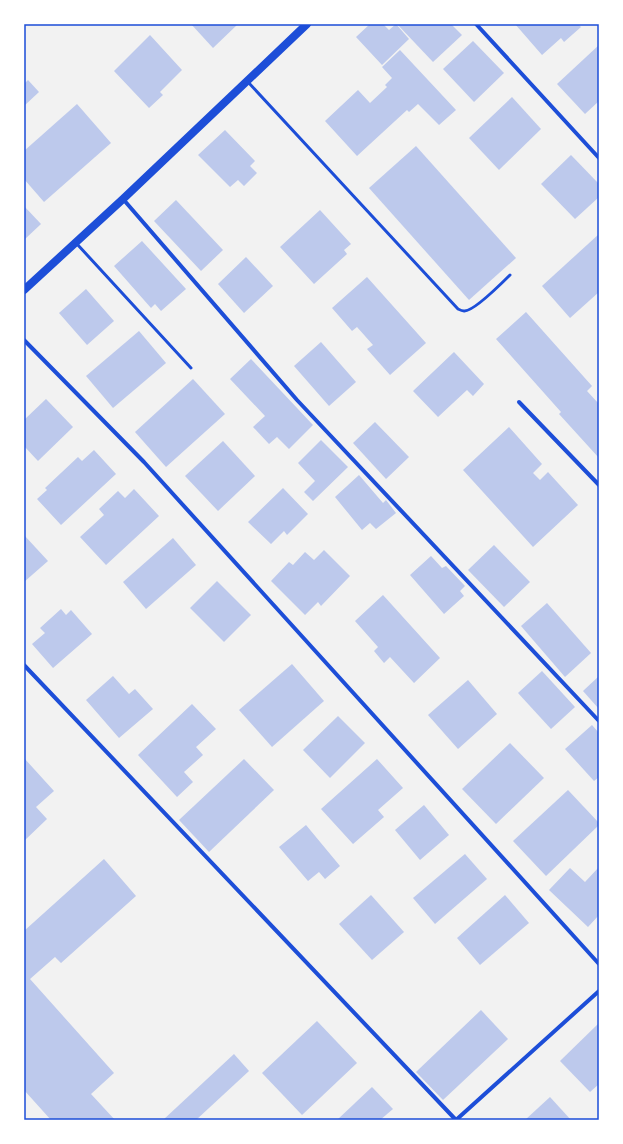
<svg xmlns="http://www.w3.org/2000/svg" width="623" height="1144" viewBox="0 0 623 1144" font-family="Signika,sans-serif">
	<style>
		.building { fill: #bdc9ec }
		.lines { fill: none; stroke-linecap: round; stroke-linejoin: round }
		.service { stroke: #1d4ed8; stroke-width: 3 }
		.minor { stroke: #1d4ed8; stroke-width: 4 }
		.secondary { stroke: #1d4ed8; stroke-width: 8 }
		.neatline { fill: none; stroke: #1d4ed8; stroke-width: 1.5 }
	</style>
	<rect width="100%" height="100%" fill="#f2f2f2"/>
	<!-- building -->
	<g class="building">
		<polygon points="191,24 238,24 213,48"/>
		<polygon points="370,24 383,24 389,30 396,24 409,39 382,65 356,37"/>
		<polygon points="397,24 451,24 462,35 433,62"/>
		<polygon points="515,24 578,24 581,27 564,42 561,38 542,55"/>
		<polygon points="150,35 182,70 160,92 163,95 149,108 114,71"/>
		<polygon points="473,41 504,73 474,102 443,69"/>
		<polygon points="599,45 599,101 585,114 557,84"/>
		<polygon points="400,50 456,110 439,125 418,104 409,112 407,110 357,156 325,121 358,90 370,103 387,87 385,85 392,78 382,67"/>
		<polygon points="28,80 39,92 24,106 24,84"/>
		<polygon points="512,97 541,129 499,170 469,138"/>
		<polygon points="77,104 111,143 44,202 24,179 24,151"/>
		<polygon points="225,130 255,161 250,166 257,173 244,186 238,180 230,187 198,155"/>
		<polygon points="416,146 516,258 469,300 369,188"/>
		<polygon points="571,155 599,184 599,197 575,219 541,184"/>
		<polygon points="176,200 223,250 201,271 154,221"/>
		<polygon points="24,206 41,224 24,240"/>
		<polygon points="320,210 351,244 344,250 347,254 314,284 280,247"/>
		<polygon points="599,234 599,292 570,318 542,286"/>
		<polygon points="142,241 186,289 161,311 155,304 151,308 114,266"/>
		<polygon points="246,257 273,286 244,313 218,284"/>
		<polygon points="367,277 426,343 390,375 367,349 373,345 357,327 352,331 332,308"/>
		<polygon points="86,289 114,321 87,345 59,313"/>
		<polygon points="526,312 592,386 587,391 599,404 599,458 559,414 561,412 496,339"/>
		<polygon points="139,331 166,363 113,408 86,376"/>
		<polygon points="321,342 356,382 329,406 294,366"/>
		<polygon points="454,352 484,384 473,396 467,390 438,417 413,391"/>
		<polygon points="251,359 313,425 289,449 277,437 269,444 253,427 265,416 230,379"/>
		<polygon points="193,379 225,414 166,467 135,432"/>
		<polygon points="46,399 73,427 38,461 24,446 24,420"/>
		<polygon points="375,422 409,457 386,479 353,443"/>
		<polygon points="509,427 542,464 533,473 540,480 548,472 578,505 533,547 463,470"/>
		<polygon points="321,440 348,467 313,501 304,492 315,481 298,463"/>
		<polygon points="223,441 255,476 218,511 185,476"/>
		<polygon points="94,450 116,474 61,525 37,499 47,490 45,488 78,457 82,461"/>
		<polygon points="359,475 383,503 386,500 396,513 376,529 370,523 362,530 335,497"/>
		<polygon points="283,488 308,514 287,535 284,531 271,544 248,522"/>
		<polygon points="134,489 159,516 106,565 80,537 104,515 99,509 118,491 125,498"/>
		<polygon points="24,535 48,561 24,582"/>
		<polygon points="173,538 196,565 146,609 123,582"/>
		<polygon points="494,545 530,582 504,607 468,570"/>
		<polygon points="324,550 350,576 321,606 318,602 305,615 271,581 289,562 293,565 305,552 314,560"/>
		<polygon points="431,556 442,568 446,566 465,586 460,591 464,596 444,614 410,575"/>
		<polygon points="217,581 251,615 224,642 190,608"/>
		<polygon points="383,595 440,658 414,683 390,657 384,663 374,651 378,647 355,621"/>
		<polygon points="547,603 591,653 565,677 521,626"/>
		<polygon points="61,609 66,615 71,610 92,634 53,668 32,644 45,633 40,628"/>
		<polygon points="292,664 324,701 272,747 239,710"/>
		<polygon points="542,671 575,707 551,729 518,693"/>
		<polygon points="113,676 129,694 135,689 153,709 119,738 86,700"/>
		<polygon points="599,676 599,709 583,691"/>
		<polygon points="468,680 497,714 458,749 428,715"/>
		<polygon points="192,704 216,729 196,747 203,755 184,772 193,782 177,797 138,755"/>
		<polygon points="338,716 365,743 330,778 303,750"/>
		<polygon points="592,725 599,733 599,777 594,781 565,749"/>
		<polygon points="510,743 544,778 496,824 462,789"/>
		<polygon points="24,758 54,791 36,807 47,819 24,841"/>
		<polygon points="244,759 274,790 209,852 179,820"/>
		<polygon points="377,759 403,788 378,810 384,817 353,844 321,809"/>
		<polygon points="568,790 599,823 599,825 546,876 513,841"/>
		<polygon points="424,805 449,835 420,860 395,830"/>
		<polygon points="306,825 340,866 325,879 319,872 308,881 279,847"/>
		<polygon points="465,854 487,879 435,924 413,898"/>
		<polygon points="104,859 136,896 61,963 55,957 30,979 114,1073 91,1094 115,1120 51,1120 24,1090 24,931"/>
		<polygon points="599,867 599,915 588,927 549,890 570,868 585,882"/>
		<polygon points="371,895 404,932 372,960 339,924"/>
		<polygon points="505,895 529,923 480,965 457,938"/>
		<polygon points="481,1010 508,1039 443,1100 416,1072"/>
		<polygon points="317,1021 357,1063 302,1115 262,1073"/>
		<polygon points="599,1023 599,1084 590,1092 560,1061"/>
		<polygon points="234,1054 249,1071 196,1120 163,1120"/>
		<polygon points="372,1087 393,1109 380,1120 337,1120"/>
		<polygon points="550,1097 571,1120 525,1120"/>
	</g>
	<g class="lines">
		<!-- service -->
		<g class="service">
			<path d="M 248,82 L 458,309 C 460,310 462,311 464,311 C 473,312 502,283 510,275"/>
			<polyline points="77,244 191,368"/>
		</g>
		<!-- minor -->
		<g class="minor">
			<polyline points="476,24 599,158"/>
			<polyline points="123,199 297,400 599,721"/>
			<polyline points="24,340 144,462 599,964"/>
			<polyline points="519,402 599,485"/>
			<polyline points="24,665 456,1120"/>
			<polyline points="456,1120 599,991"/>
		</g>
		<!-- secondary -->
		<polyline class="secondary" points="24,290 123,199 307,24"/>
	</g>
	<!-- border -->
	<rect width="623" height="1144" fill="none" stroke="#ffffff" stroke-width="50"/>
	<rect x="25" y="25" width="573" height="1094" class="neatline"/>
</svg>
